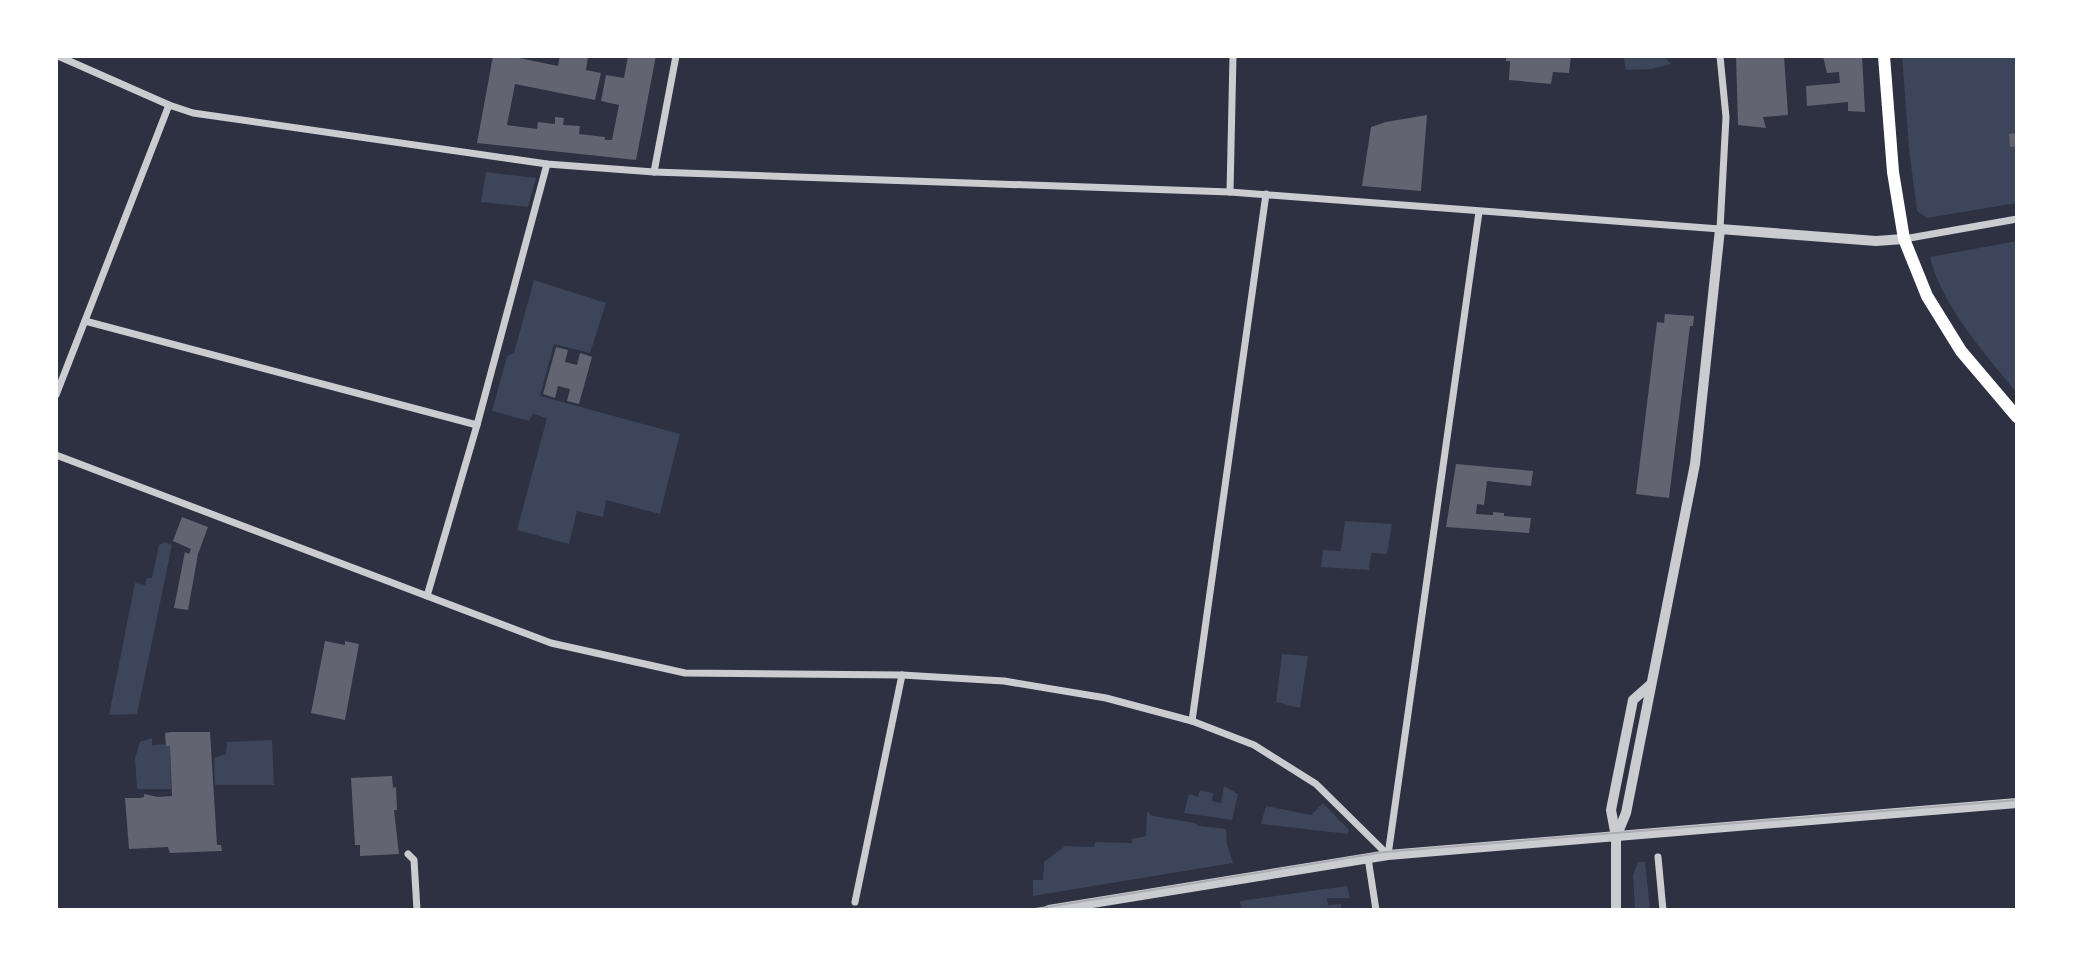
<svg xmlns="http://www.w3.org/2000/svg" width="2073" height="966" viewBox="0 0 2073 966" font-family="'Open Sans',sans-serif">
	<style>
		.green { fill: #3c4559 }
		.building { fill: #626471 }
		.lines { fill: none; stroke-linecap: round; stroke-linejoin: round }
		.minor { stroke: #caccd0; stroke-width: 7 }
		.tertiary { stroke: #caccd0; stroke-width: 10 }
		.secondary { stroke: #fff; stroke-width: 12 }
		.tram { stroke: #abadb3; stroke-width: 2 }
	</style>
	<rect width="100%" height="100%" fill="#2d3142"/>
	<!-- green -->
	<g class="green">
		<polygon points="1623,56 1664,56 1671,64 1652,69 1626,70"/>
		<polygon points="1902,56 2017,56 2017,203 1927,218 1917,211 1909,149"/>
		<polygon points="486,172 536,178 528,207 481,202"/>
		<path d="M 2017,241 L 2017,393 C 1986,355 1941,305 1930,257 Z"/>
		<polygon points="534,280 606,303 590,353 554,344 540,396 680,434 660,514 606,500 603,517 577,511 569,544 517,530 547,418 533,414 529,421 492,411 507,356 514,353"/>
		<polygon points="1345,521 1392,524 1387,554 1371,553 1369,570 1321,567 1323,550 1341,551"/>
		<polygon points="164,542 172,545 137,714 109,715 135,583 145,585 147,578 152,578 159,545"/>
		<polygon points="1282,654 1308,656 1300,708 1276,702"/>
		<polygon points="152,738 152,745 170,744 171,789 137,789 135,758 140,742"/>
		<polygon points="272,740 274,785 215,785 214,758 226,754 227,742"/>
		<polygon points="1224,786 1238,794 1232,820 1184,813 1189,794 1198,797 1200,790 1213,793 1212,801 1221,803"/>
		<polygon points="1323,803 1349,830 1348,834 1261,824 1266,806 1311,815"/>
		<polygon points="1147,812 1153,816 1195,823 1199,826 1226,829 1227,844 1233,863 1033,896 1033,880 1043,880 1044,862 1065,846 1094,847 1095,842 1132,843 1132,839 1146,836"/>
		<polygon points="1645,862 1650,910 1635,910 1633,875 1638,862"/>
		<polygon points="1347,886 1350,898 1327,898 1328,905 1341,904 1341,910 1241,910 1240,901"/>
	</g>
	<!-- building -->
	<g class="building">
		<polygon points="493,56 520,56 519,58 558,66 560,56 588,56 586,70 601,73 595,100 515,84 507,125 537,129 538,122 555,124 555,117 564,118 563,125 580,126 579,134 605,137 605,140 612,140 619,105 601,101 606,75 624,78 628,56 656,56 636,160 477,143"/>
		<polygon points="1506,56 1571,56 1569,73 1553,72 1551,84 1509,80 1510,61 1506,61"/>
		<polygon points="1736,56 1784,56 1788,115 1763,117 1766,128 1738,125"/>
		<polygon points="1823,56 1862,56 1865,112 1848,111 1848,102 1807,106 1806,86 1840,83 1839,72 1827,73"/>
		<polygon points="1427,115 1421,191 1362,186 1371,127 1386,122"/>
		<polygon points="2017,133 2017,146 2010,147 2009,134"/>
		<polygon points="1665,314 1694,316 1693,326 1690,326 1669,498 1636,494 1657,322 1664,323"/>
		<polygon points="556,347 568,350 565,362 577,365 580,353 592,357 579,404 567,401 570,389 558,386 555,398 543,394"/>
		<polygon points="1456,464 1533,471 1531,486 1487,481 1484,505 1477,504 1476,514 1493,515 1493,512 1504,513 1504,516 1531,518 1529,533 1446,527"/>
		<polygon points="182,517 208,527 198,554 188,610 174,608 185,552 189,554 191,549 173,541"/>
		<polygon points="325,641 345,645 345,641 359,644 345,720 311,713"/>
		<polygon points="171,732 210,732 217,845 221,845 222,851 170,853 168,847 129,849 125,798 140,798 144,797 144,794 158,797 172,796 170,746 166,746 165,733"/>
		<polygon points="392,776 393,788 396,787 397,810 394,810 399,854 360,856 360,845 355,845 351,778"/>
	</g>
	<g class="lines">
		<!-- minor -->
		<g class="minor">
			<polyline points="58,56 169,105 193,113 547,164 654,172 1230,192 1720,229 1726,117 1720,56"/>
			<polyline points="654,172 676,56"/>
			<polyline points="1230,192 1233,56"/>
			<polyline points="1904,239 2017,219"/>
			<polyline points="85,321 477,425"/>
			<polyline points="56,395 169,105"/>
			<polyline points="56,455 551,643 685,673 902,675 1004,681 1106,698 1192,721 1254,745 1316,784 1388,855"/>
			<polyline points="427,596 477,425 547,164"/>
			<polyline points="1192,721 1266,194"/>
			<polyline points="408,854 414,860 417,910"/>
			<polyline points="1388,855 1479,212"/>
			<polyline points="1658,857 1663,910"/>
			<polyline points="1368,858 1376,910"/>
			<polyline points="855,902 902,675"/>
		</g>
		<!-- tertiary -->
		<g class="tertiary">
			<polyline points="1616,837 1626,813 1695,464 1720,229 1876,241 1904,239"/>
			<polyline points="1049,910 1388,855 2017,803"/>
			<polyline points="1616,910 1616,837 1611,810 1633,700 1650,685"/>
		</g>
		<!-- secondary -->
		<polyline class="secondary" points="1884,56 1893,172 1904,239 1927,296 1961,351 2017,417"/>
		<!-- tram -->
		<polyline class="tram" points="1029,910 1385,852 2017,800"/>
	</g>
	<!-- border -->
	<rect width="2073" height="966" fill="none" stroke="#ffffff" stroke-width="116"/>
</svg>
